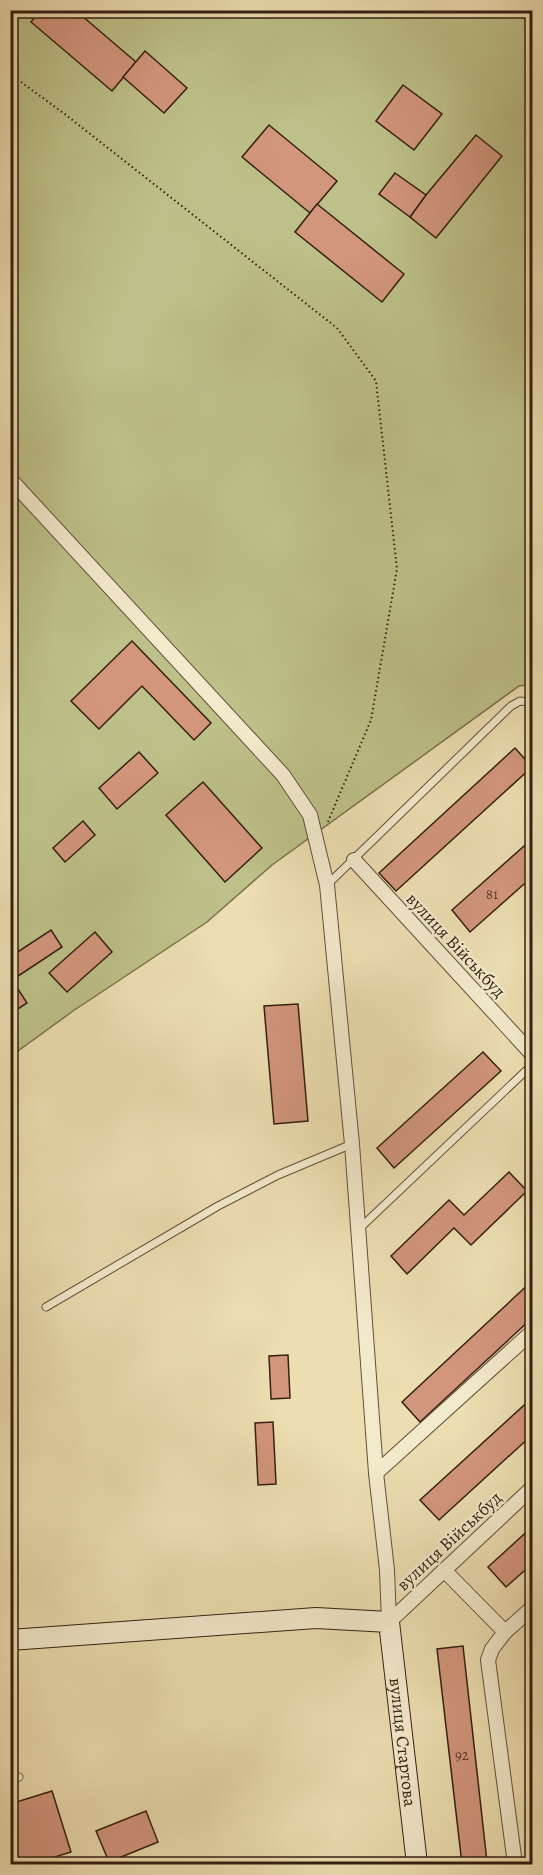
<svg xmlns="http://www.w3.org/2000/svg" width="543" height="1875" viewBox="0 0 543 1875" font-family="Alegreya,serif">
	<style>
		.grass { fill: #bdc088; stroke: #78704c; stroke-width: 1.5 }
		.building { fill: #d2967d; stroke: #341f11; stroke-width: 1.5 }
		.lines { fill: none; stroke-linecap: round; stroke-linejoin: round }
		.service-casing { stroke: #624f39; stroke-width: 9 }
		.minor-casing { stroke: #624f39; stroke-width: 16 }
		.secondary-casing { stroke: #341f11; stroke-width: 22 }
		.path { stroke: #341f11; stroke-width: 2; stroke-dasharray: 1.5 3; stroke-linecap: butt }
		.service { stroke: #f3eacc; stroke-width: 7 }
		.minor { stroke: #f3eacc; stroke-width: 14 }
		.secondary { stroke: #f3eacc; stroke-width: 20 }
		.labels { text-anchor: middle; stroke-width: 4.5; stroke-linejoin: round; paint-order: stroke }
		.number-label { font-size: 15px; fill: #5c3d2c }
		.street-label { font-size: 18px; fill: #341f11; stroke: #f3eacc }
	</style>
	<rect width="100%" height="100%" fill="#ecdeb1"/>
	<filter id="stains"><feTurbulence type="fractalNoise" baseFrequency=".00333" numOctaves="4"/><feColorMatrix values="0 0 0 0 .2 0 0 0 0 .09 0 0 0 0 .02 0 0 0 .5 -.17"/></filter>
	<radialGradient id="worn" r=".72"><stop offset=".6" stop-color="#630" stop-opacity="0"/><stop offset="1" stop-color="#630" stop-opacity=".3"/></radialGradient>
	<!-- grass -->
	<polygon class="grass" points="11,11 532,11 532,684 519,686 272,865 207,922 73,1011 11,1056"/>
	<!-- building -->
	<g class="building">
		<polygon points="40,10 75,10 136,62 112,91 31,22"/>
		<polygon points="145,51 187,88 164,113 123,77"/>
		<polygon points="403,85 442,114 414,150 376,121"/>
		<polygon points="269,125 337,181 310,213 242,157"/>
		<polygon points="476,135 502,156 436,238 410,217 426,195"/>
		<polygon points="395,173 426,195 410,217 379,194"/>
		<polygon points="317,204 404,274 382,302 295,232"/>
		<polygon points="132,641 211,723 194,740 142,686 99,729 71,701"/>
		<polygon points="515,748 532,767 396,891 379,873"/>
		<polygon points="139,752 158,773 117,809 99,788"/>
		<polygon points="203,782 262,848 225,882 166,815"/>
		<polygon points="83,821 95,835 65,862 53,848"/>
		<polygon points="532,839 532,877 470,932 452,910"/>
		<polygon points="51,930 62,947 12,980 27,1003 10,1014 10,957"/>
		<polygon points="95,932 112,952 67,992 49,973"/>
		<polygon points="298,1004 308,1121 274,1124 264,1006"/>
		<polygon points="483,1052 501,1071 394,1168 377,1148"/>
		<polygon points="509,1172 527,1191 471,1245 454,1228 407,1274 391,1256 449,1200 464,1215"/>
		<polygon points="532,1281 532,1318 420,1422 402,1402"/>
		<polygon points="288,1355 290,1398 271,1399 269,1356"/>
		<polygon points="532,1398 532,1435 439,1520 420,1500"/>
		<polygon points="273,1422 276,1484 258,1485 255,1423"/>
		<polygon points="532,1527 532,1564 506,1587 488,1567"/>
		<polygon points="463,1646 487,1862 465,1864 462,1864 437,1649"/>
		<polygon points="52,1791 71,1852 32,1864 10,1864 10,1804"/>
		<polygon points="146,1811 158,1842 109,1862 96,1831"/>
	</g>
	<g class="lines">
		<!-- service casing -->
		<g class="service-casing">
			<g id="service">
				<polyline points="327,885 511,706 520,701 528,702 532,706"/>
				<polyline points="360,1228 532,1065"/>
				<polyline points="46,1307 218,1206 278,1175 352,1144"/>
				<polyline points="10,1781 19,1777"/>
			</g>
		</g>
		<!-- minor casing -->
		<g class="minor-casing">
			<g id="minor">
				<polyline points="10,479 283,775 310,815 327,885 352,1144 376,1473 387,1570 389,1622"/>
				<polyline points="354,860 532,1054"/>
				<polyline points="376,1473 532,1332"/>
				<polyline points="444,1570 505,1632 492,1649 488,1660 515,1864"/>
				<polyline points="389,1622 532,1488"/>
				<polyline points="505,1632 532,1608"/>
			</g>
		</g>
		<!-- secondary casing -->
		<g class="secondary-casing">
			<g id="secondary">
				<path id="s1" d="M 10,1640 L 316,1618 L 389,1622 L 417,1864"/>
			</g>
		</g>
		<!-- path -->
		<polyline class="path" points="10,74 66,115 337,328 376,381 397,569 371,720 327,824"/>
		<!-- service -->
		<use href="#service" class="service"/>
		<!-- minor -->
		<use href="#minor" class="minor"/>
		<!-- secondary -->
		<use href="#secondary" class="secondary"/>
	</g>
	<g class="labels">
		<!-- number labels -->
		<g class="number-label">
			<text x="492" y="899">81</text>
			<text x="462" y="1760">92</text>
		</g>
		<!-- street labels -->
		<g class="street-label">
			<text transform="translate(456 945) rotate(47)" y="6">вулиця Військбуд</text>
			<text transform="translate(449 1541) rotate(-43)" y="6">вулиця Військбуд</text>
			<text dy="6" stroke="none"><textPath href="#s1" startOffset="501">вулиця Стартова</textPath></text>
		</g>
	</g>
	<!-- margin -->
	<rect width="543" height="1875" fill="none" stroke="#ecdeb1" stroke-width="36"/>
	<rect x="12" y="12" width="519" height="1851" fill="none" stroke="#341f11" stroke-width="3"/>
	<rect x="18" y="18" width="507" height="1839" fill="none" stroke="#341f11" stroke-width="1.5"/>
	<rect width="100%" height="100%" filter="url(#stains)"/>
	<rect width="100%" height="100%" fill="url(#worn)"/>
</svg>
